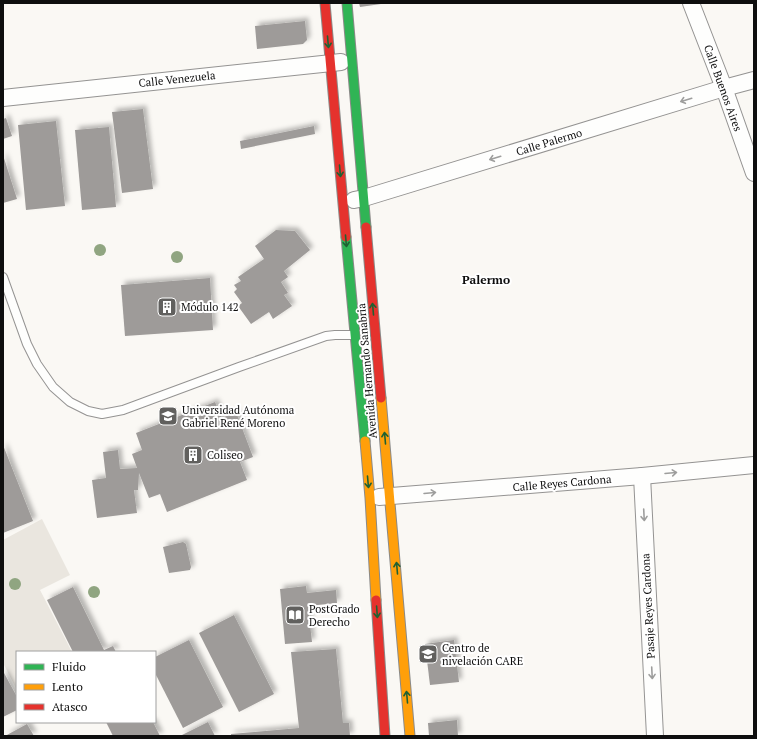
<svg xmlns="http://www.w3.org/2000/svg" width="757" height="739" viewBox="0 0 757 739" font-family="'PT Serif',serif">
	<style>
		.plaza { fill: #eae6df }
		.building { fill: #9e9b99; filter: url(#shadow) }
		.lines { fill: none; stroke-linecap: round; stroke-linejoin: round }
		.lane-casing { stroke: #949392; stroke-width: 10 }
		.street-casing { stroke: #949392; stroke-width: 18 }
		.fast-casing { stroke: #8b8a88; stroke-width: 11 }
		.slow-casing { stroke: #8b8a88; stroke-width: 11 }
		.jam-casing { stroke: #8b8a88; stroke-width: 11 }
		.lane { stroke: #fefefd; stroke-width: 8 }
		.street { stroke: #fefefd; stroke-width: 16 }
		.fast { stroke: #30b455; stroke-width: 9 }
		.slow { stroke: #ff9f0a; stroke-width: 9 }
		.jam { stroke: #e5322d; stroke-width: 9 }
		.tree { fill: #90a581 }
		.oneway { stroke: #1f6132 }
		.oneway2 { stroke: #9e9e9d }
		.labels { text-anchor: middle; stroke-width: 4; stroke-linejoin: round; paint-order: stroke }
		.street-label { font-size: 11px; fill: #0e0e0e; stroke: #fff }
		.poi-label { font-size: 11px; fill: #0e0e0e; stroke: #fff; text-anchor: start }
		.neighbourhood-label { font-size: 12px; font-weight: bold; fill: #0e0e0e; stroke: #fff }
	</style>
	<defs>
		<filter id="shadow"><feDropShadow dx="3.5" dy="-3.5" stdDeviation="2" flood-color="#0004"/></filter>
	</defs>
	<rect width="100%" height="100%" fill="#faf8f4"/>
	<!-- plaza -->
	<polygon class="plaza" points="42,519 70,575 40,590 72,652 17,652 17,690 3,663 3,540"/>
	<!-- building -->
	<g class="building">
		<polygon points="359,3 381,3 381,4 360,7"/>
		<polygon points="305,21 307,40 303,44 257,49 255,26"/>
		<polygon points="143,109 153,189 122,193 112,112"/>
		<polygon points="6,118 12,136 3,139 3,119"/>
		<polygon points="56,121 65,206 26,210 18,125"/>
		<polygon points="314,126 315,134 241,149 240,141"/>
		<polygon points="109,127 116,207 82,210 75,130"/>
		<polygon points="3,155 17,199 3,203"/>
		<polygon points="276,230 295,231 310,250 284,271 288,277 281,282 288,293 284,295 292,306 273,319 269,312 251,324 238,306 242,303 234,292 237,289 234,285 241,281 238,277 264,259 255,246"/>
		<polygon points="210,278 213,330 125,336 121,285"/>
		<polygon points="215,402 222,418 236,412 253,457 240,462 247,480 167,512 160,494 149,498 139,473 138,490 134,490 137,513 97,518 92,480 106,478 103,452 118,450 120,469 137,468 132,454 142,450 136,433"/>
		<polygon points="3,445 33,521 3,533"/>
		<polygon points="183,542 186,544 191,567 190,570 169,573 163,547"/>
		<polygon points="306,586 307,593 336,590 337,603 308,606 312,642 285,644 280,589"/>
		<polygon points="73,587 104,650 113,646 116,652 73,652 47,600"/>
		<polygon points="234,615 274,694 239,712 199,633"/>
		<polygon points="189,640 223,707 183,728 155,673 155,657"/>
		<polygon points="454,640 459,682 430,685 425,644"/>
		<polygon points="336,649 343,723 349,723 350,736 231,736 231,734 299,728 291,652"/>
		<polygon points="3,671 17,697 17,710 3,717"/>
		<polygon points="457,720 458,736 429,736 428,723"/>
		<polygon points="106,722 153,722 160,736 113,736"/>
		<polygon points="208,722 215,736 180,736"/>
		<polygon points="27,724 34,736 5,736"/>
	</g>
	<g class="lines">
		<!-- lane casing -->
		<g class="lane-casing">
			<polyline id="lane" points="3,277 27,344 37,364 53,387 70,402 88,411 102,414 123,410 239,367 326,336 335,335 353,335"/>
		</g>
		<!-- street casing -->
		<g class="street-casing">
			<g id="street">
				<polyline points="691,3 724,88 754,173"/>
				<polyline points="3,98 341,62"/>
				<polyline points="354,200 364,198 724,88 754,80"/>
				<polyline points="642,476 655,736"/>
				<polyline points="379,497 642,476 754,465"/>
			</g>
		</g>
		<!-- fast casing -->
		<g class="fast-casing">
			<g id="fast">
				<polyline points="347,3 366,227"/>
				<polyline points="346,237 365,441"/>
			</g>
		</g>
		<!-- slow casing -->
		<g class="slow-casing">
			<g id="slow">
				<polyline points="381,398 410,736"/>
				<polyline points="365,441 370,498 376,600"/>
			</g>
		</g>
		<!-- jam casing -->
		<g class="jam-casing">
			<g id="jam">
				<polyline points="325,3 346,237"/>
				<polyline points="366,227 381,398"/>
				<polyline points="376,600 385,736"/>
			</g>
		</g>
		<!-- lane -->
		<use href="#lane" class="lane"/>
		<!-- street -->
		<use href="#street" class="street"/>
		<!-- fast -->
		<use href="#fast" class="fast"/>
		<!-- slow -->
		<use href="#slow" class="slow"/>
		<!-- jam -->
		<use href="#jam" class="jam"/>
	</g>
	<!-- trees -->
	<g class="tree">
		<circle cx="100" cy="250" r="6"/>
		<circle cx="177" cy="257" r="6"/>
		<circle cx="15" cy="584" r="6"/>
		<circle cx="94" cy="592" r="6"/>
	</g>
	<!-- one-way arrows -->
	<defs><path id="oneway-shaft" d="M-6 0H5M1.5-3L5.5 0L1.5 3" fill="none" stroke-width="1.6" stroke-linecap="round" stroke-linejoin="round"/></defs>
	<g class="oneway">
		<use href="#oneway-shaft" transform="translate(328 42) rotate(85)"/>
		<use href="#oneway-shaft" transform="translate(340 171) rotate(85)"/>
		<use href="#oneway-shaft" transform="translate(346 241) rotate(85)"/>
		<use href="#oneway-shaft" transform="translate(373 309) rotate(-95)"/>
		<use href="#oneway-shaft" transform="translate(385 438) rotate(-95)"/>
		<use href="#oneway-shaft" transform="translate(368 482) rotate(85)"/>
		<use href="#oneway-shaft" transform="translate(397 568) rotate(-95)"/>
		<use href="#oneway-shaft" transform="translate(377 612) rotate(86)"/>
		<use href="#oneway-shaft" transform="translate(407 697) rotate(-95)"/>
	</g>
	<g class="oneway2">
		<use href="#oneway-shaft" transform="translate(686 100) rotate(163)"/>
		<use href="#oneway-shaft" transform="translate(495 158) rotate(163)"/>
		<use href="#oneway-shaft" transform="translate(671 473) rotate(-5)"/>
		<use href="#oneway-shaft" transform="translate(430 493) rotate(-5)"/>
		<use href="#oneway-shaft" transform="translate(644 515) rotate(87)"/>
		<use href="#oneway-shaft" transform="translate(652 673) rotate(87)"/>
	</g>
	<!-- icons -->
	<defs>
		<g id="building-square" transform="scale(1)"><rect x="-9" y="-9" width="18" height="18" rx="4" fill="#61605e" stroke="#fff"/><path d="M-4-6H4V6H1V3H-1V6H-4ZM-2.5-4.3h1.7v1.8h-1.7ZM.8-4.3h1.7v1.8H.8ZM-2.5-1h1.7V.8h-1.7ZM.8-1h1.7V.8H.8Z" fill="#fff"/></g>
		<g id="university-square" transform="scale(1)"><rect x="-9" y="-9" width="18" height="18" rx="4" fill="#61605e" stroke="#fff"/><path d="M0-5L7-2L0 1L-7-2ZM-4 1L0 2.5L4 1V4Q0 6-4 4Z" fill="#fff"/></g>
		<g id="library-square" transform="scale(1)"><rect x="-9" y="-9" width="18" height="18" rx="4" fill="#61605e" stroke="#fff"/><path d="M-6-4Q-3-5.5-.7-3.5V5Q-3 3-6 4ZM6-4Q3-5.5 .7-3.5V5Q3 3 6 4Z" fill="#fff"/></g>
		<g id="school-square" transform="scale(1)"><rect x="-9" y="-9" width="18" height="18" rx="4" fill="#61605e" stroke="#fff"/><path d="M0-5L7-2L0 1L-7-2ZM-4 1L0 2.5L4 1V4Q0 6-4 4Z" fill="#fff"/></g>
	</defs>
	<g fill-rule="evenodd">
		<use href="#building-square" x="167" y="307"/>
		<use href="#university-square" x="168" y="416"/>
		<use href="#building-square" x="193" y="455"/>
		<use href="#library-square" x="295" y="615"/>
		<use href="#school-square" x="428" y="654"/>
	</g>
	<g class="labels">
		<!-- street labels -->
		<g class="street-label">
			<text transform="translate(177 79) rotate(-6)" y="4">Calle Venezuela</text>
			<text transform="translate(723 88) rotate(70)" y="4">Calle Buenos Aires</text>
			<text transform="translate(549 142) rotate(-17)" y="4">Calle Palermo</text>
			<text transform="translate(367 371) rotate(-95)" y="4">Avenida Hernando Sanabria</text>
			<text transform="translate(562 483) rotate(-5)" y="4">Calle Reyes Cardona</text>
			<text transform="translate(648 606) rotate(-93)" y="4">Pasaje Reyes Cardona</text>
		</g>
		<!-- poi labels -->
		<g class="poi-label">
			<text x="181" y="311">Módulo 142</text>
			<text x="182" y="414">Universidad Autónoma<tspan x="182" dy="13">Gabriel René Moreno</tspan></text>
			<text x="207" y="459">Coliseo</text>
			<text x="309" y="613">PostGrado<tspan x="309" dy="13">Derecho</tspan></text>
			<text x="442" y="652">Centro de<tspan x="442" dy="13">nivelación CARE</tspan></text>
		</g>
		<!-- neighbourhood labels -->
		<g class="neighbourhood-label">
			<text x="486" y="284">Palermo</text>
		</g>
	</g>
	<!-- border -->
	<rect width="757" height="739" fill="none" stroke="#0e0e0e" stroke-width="8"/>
	<!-- legend -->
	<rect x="16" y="651" width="140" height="72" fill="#ffffff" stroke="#9f9f9f"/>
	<rect x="24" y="664" width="20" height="6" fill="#30b455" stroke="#9f9f9f"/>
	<text x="52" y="671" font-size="12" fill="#0e0e0e">Fluido</text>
	<rect x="24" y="684" width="20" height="6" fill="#ff9f0a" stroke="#9f9f9f"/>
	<text x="52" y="691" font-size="12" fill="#0e0e0e">Lento</text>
	<rect x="24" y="704" width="20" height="6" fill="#e5322d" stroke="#9f9f9f"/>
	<text x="52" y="711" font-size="12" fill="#0e0e0e">Atasco</text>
</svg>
